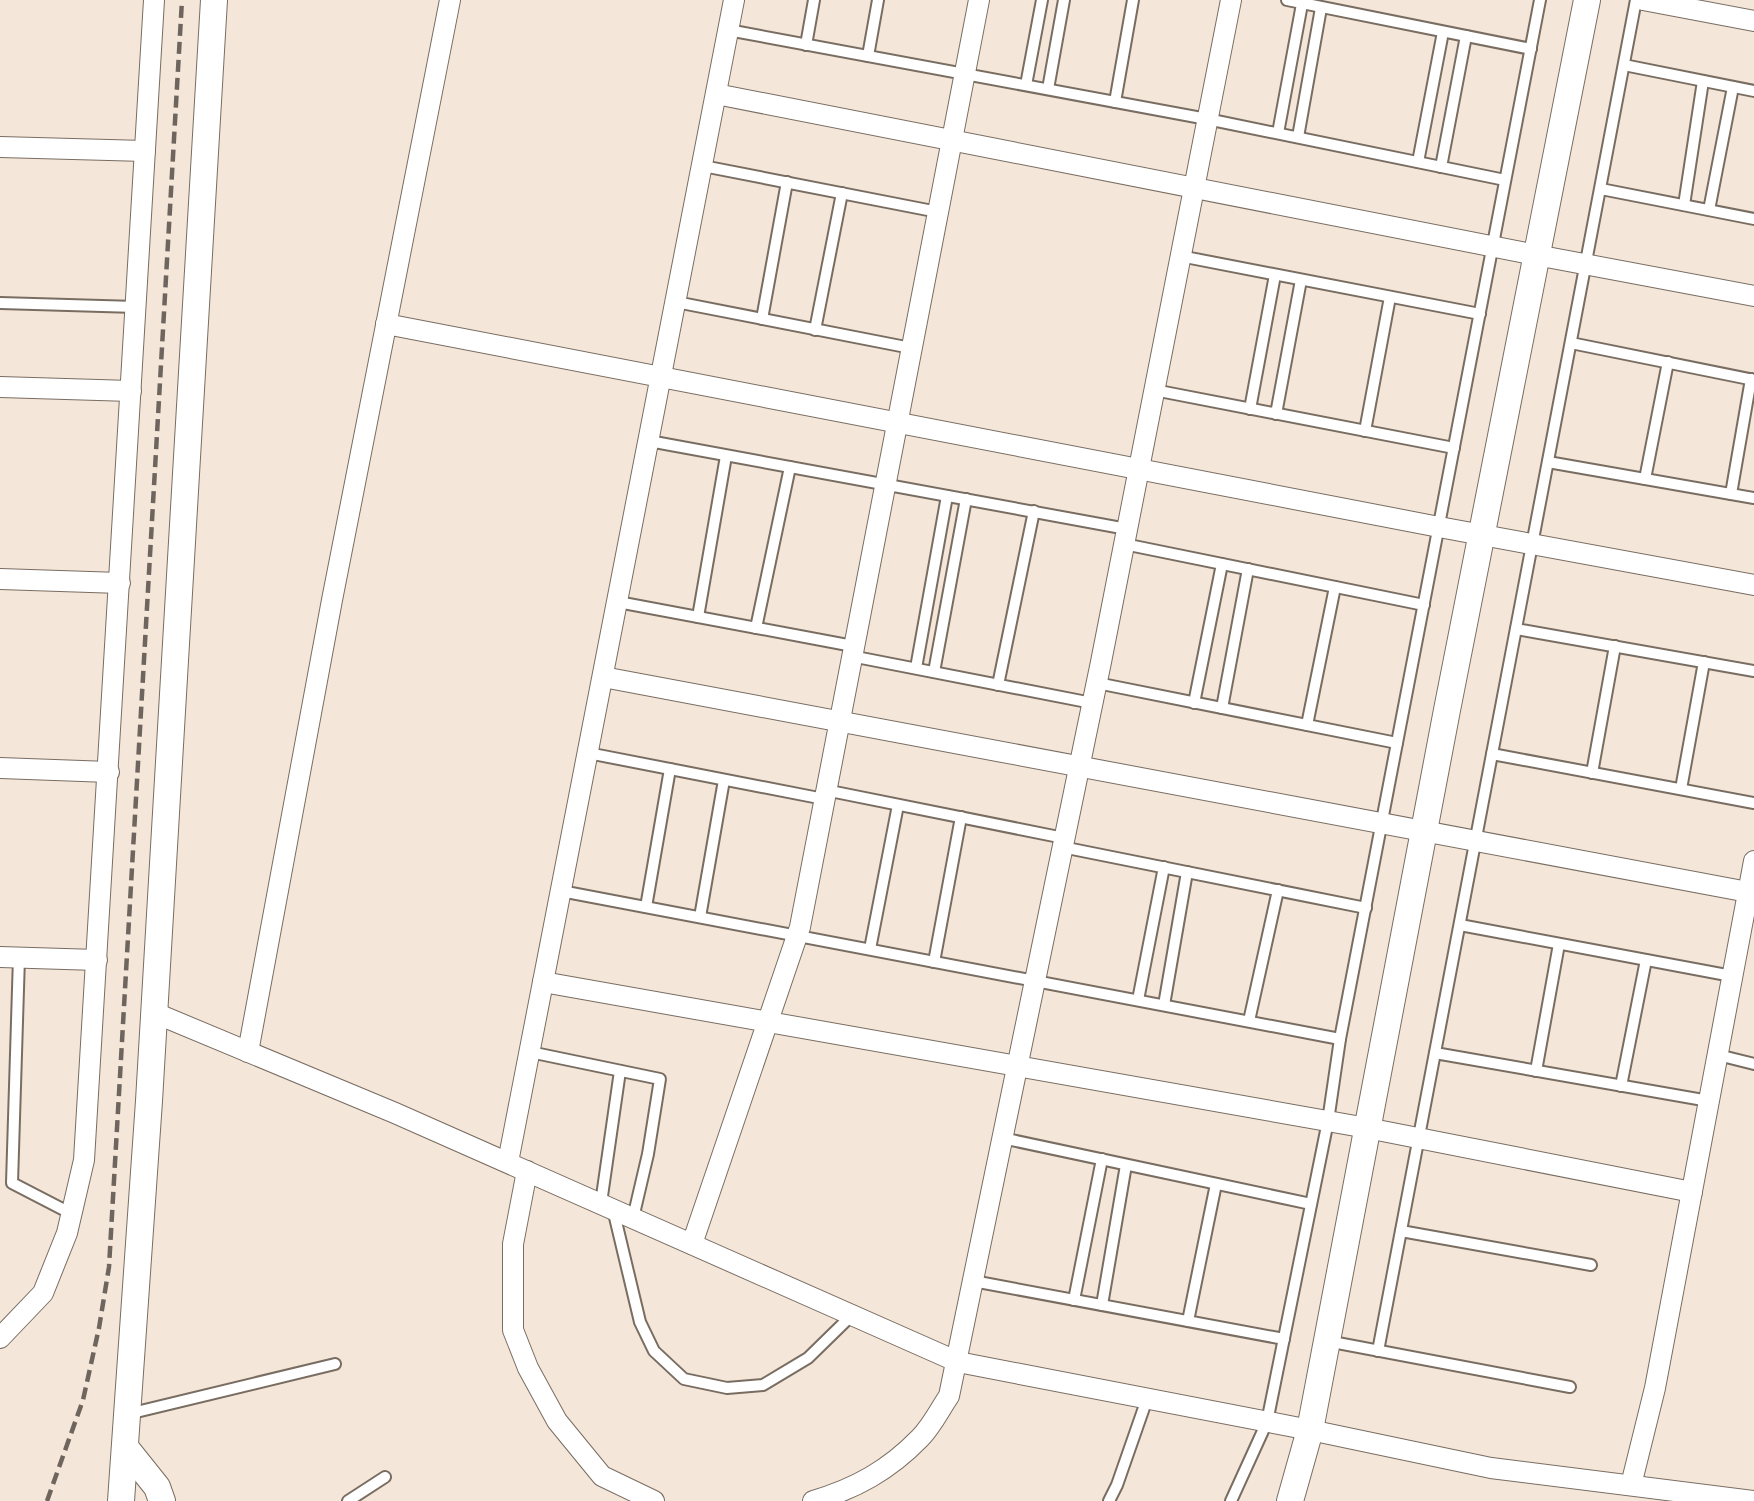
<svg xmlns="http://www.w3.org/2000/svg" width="1754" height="1501" viewBox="0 0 1754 1501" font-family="'Libre Baskerville',serif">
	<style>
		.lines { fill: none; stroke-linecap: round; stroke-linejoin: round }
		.service-casing { stroke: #796d62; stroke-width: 14 }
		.minor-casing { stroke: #796d62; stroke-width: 22 }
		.tertiary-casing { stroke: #796d62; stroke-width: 28 }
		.service { stroke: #fff; stroke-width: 10 }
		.minor { stroke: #fff; stroke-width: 20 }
		.tertiary { stroke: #fff; stroke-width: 26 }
		.rail { stroke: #6e665e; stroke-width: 4.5; stroke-dasharray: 12 6; stroke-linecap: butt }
	</style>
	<rect width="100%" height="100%" fill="#f4e6d9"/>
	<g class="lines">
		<!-- service casing -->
		<g class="service-casing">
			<g id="service">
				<polyline points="1287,0 1531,49"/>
				<polyline points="728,30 1207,119 1505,180"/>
				<polyline points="806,45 814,0"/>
				<polyline points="868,56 878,0"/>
				<polyline points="1624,65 1754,91"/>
				<polyline points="1026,85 1042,0"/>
				<polyline points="1048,89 1064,0"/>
				<polyline points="1115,102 1133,0"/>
				<polyline points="1278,133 1302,4"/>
				<polyline points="1298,137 1321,8"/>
				<polyline points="1418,162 1443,32"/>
				<polyline points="703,166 938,212"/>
				<polyline points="1441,167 1466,36"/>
				<polyline points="1601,189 1754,219"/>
				<polyline points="1684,205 1703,81"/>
				<polyline points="1709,210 1733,87"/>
				<polyline points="1180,256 1480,314"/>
				<polyline points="676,302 911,348"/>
				<polyline points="0,303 136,307"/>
				<polyline points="762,319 787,182"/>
				<polyline points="815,330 842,193"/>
				<polyline points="1571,343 1754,380"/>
				<polyline points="1154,390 1454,448"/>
				<polyline points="1250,409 1275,275"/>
				<polyline points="1276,414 1301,280"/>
				<polyline points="1365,431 1390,297"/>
				<polyline points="649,441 1127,529"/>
				<polyline points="1548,462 1754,498"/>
				<polyline points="1645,479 1668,362"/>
				<polyline points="1731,494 1751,379"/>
				<polyline points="1124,544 1424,605"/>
				<polyline points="618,602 853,646"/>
				<polyline points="698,617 726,456"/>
				<polyline points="756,628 790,467"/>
				<polyline points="1516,629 1754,671"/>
				<polyline points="851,656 1092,703"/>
				<polyline points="916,668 947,496"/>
				<polyline points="934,672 966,499"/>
				<polyline points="1097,683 1397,743"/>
				<polyline points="998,685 1034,511"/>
				<polyline points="1194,703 1222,564"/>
				<polyline points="1222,708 1248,569"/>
				<polyline points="1307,725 1335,587"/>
				<polyline points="588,753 824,799"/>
				<polyline points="1492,754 1754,803"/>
				<polyline points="1592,773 1615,646"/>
				<polyline points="1681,789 1704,662"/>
				<polyline points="825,790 1064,838"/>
				<polyline points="1062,847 1366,908"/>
				<polyline points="561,891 1340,1039"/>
				<polyline points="646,907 670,769"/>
				<polyline points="700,917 724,780"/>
				<polyline points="1460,925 1732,976"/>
				<polyline points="870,949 898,805"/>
				<polyline points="19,957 12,1183 72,1214"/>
				<polyline points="934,962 961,817"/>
				<polyline points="1138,1000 1164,867"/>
				<polyline points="1164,1005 1187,872"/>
				<polyline points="1249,1021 1278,890"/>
				<polyline points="530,1052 660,1079 648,1154 633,1218"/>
				<polyline points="1435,1053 1709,1101"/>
				<polyline points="1718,1055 1754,1064"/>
				<polyline points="1536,1071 1559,944"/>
				<polyline points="1621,1086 1646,960"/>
				<polyline points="1002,1138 1311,1204"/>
				<polyline points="601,1203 620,1071"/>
				<polyline points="613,1209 640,1322 654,1351 684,1379 727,1388 763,1385 808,1358 852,1315"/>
				<polyline points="1401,1231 1591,1265"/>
				<polyline points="973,1281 1284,1339"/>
				<polyline points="1074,1300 1102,1159"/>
				<polyline points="1102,1305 1126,1165"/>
				<polyline points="1188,1321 1216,1184"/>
				<polyline points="1327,1341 1570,1387"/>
				<polyline points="1378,1351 1636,0"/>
				<polyline points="128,1414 335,1364"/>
				<polyline points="348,1501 385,1477"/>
				<polyline points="1109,1501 1117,1485 1147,1399"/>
				<polyline points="1231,1501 1267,1422 1328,1121 1340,1039 1540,0"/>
			</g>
		</g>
		<!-- minor casing -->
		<g class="minor-casing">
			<g id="minor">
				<polyline points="1643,0 1754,21"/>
				<polyline points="716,94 1536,255 1754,296"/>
				<polyline points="0,147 145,151"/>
				<polyline points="386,324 1439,527 1754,585"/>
				<polyline points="0,387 131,391"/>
				<polyline points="0,579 120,583"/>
				<polyline points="603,677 1748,892"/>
				<polyline points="0,768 109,772"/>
				<polyline points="0,957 97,960"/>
				<polyline points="543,982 1367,1128 1692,1192"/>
				<polyline points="155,1013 395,1113 958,1362 1310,1430 1491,1468 1754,1501"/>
				<polyline points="248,1052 332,600 450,0"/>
				<polyline points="508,1162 734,0"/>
				<polyline points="527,1171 513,1244 513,1330 528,1368 557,1421 602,1476 654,1501"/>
				<polyline points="692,1244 800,927 979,0"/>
				<polyline points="0,1338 43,1293 67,1233 84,1160 154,0"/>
				<polyline points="1631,1485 1655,1388 1754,861"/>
				<path d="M 813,1501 C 855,1489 889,1470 920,1438 C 932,1426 940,1409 949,1396 L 1101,662 L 1231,0"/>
			</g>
		</g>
		<!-- tertiary casing -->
		<g class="tertiary-casing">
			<g id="tertiary">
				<polyline points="125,1447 157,1487 162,1501"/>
				<polyline points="121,1501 149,1101 214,0"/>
				<polyline points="1290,1501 1310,1430 1447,710 1587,0"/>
			</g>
		</g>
		<!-- service -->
		<use href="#service" class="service"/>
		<!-- minor -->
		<use href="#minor" class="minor"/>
		<!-- tertiary -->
		<use href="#tertiary" class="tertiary"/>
		<!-- rail -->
		<polyline class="rail" points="47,1501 83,1400 99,1328 109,1267 182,0"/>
	</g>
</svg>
